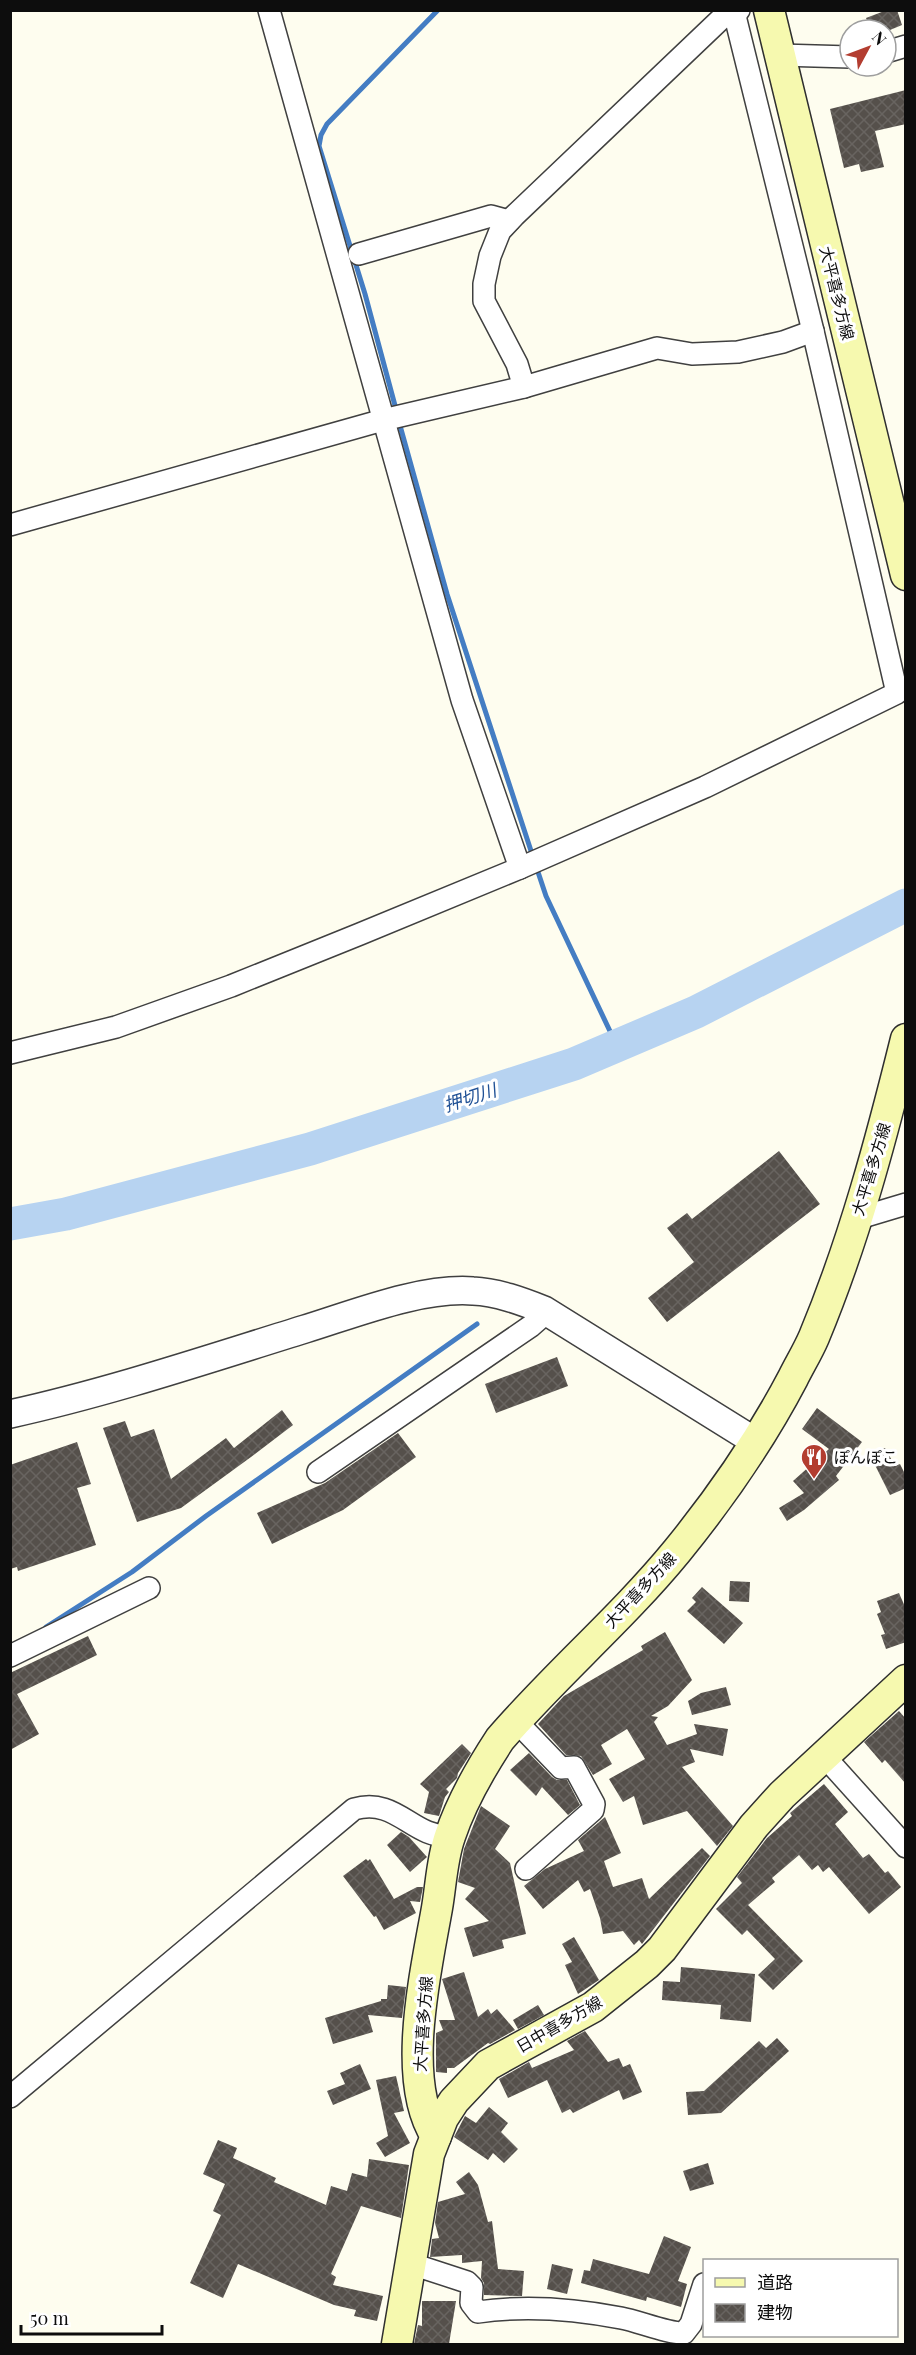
<svg xmlns="http://www.w3.org/2000/svg" width="916" height="2355" viewBox="0 0 916 2355" font-family="'Playfair Display','Noto Sans JP',serif">
	<style>
		.lines { fill: none; stroke-linecap: round; stroke-linejoin: round }
		.stream { stroke: #447dc3; stroke-width: 5 }
		.river { stroke: #b7d3f1; stroke-width: 33 }
		.building { fill: url(#building-cross-hatch) }
		.minor-casing { stroke: #404040; stroke-width: 24 }
		.tertiary-casing { stroke: #404040; stroke-width: 30 }
		.secondary-casing { stroke: #2f2f2f; stroke-width: 33 }
		.minor { stroke: #fff; stroke-width: 21 }
		.tertiary { stroke: #fff; stroke-width: 27 }
		.secondary { stroke: #f6f9af; stroke-width: 30 }
		.labels { text-anchor: middle; stroke-width: 6; stroke-linejoin: round; paint-order: stroke }
		.street-label { font-size: 16px; fill: #0d0d0d; stroke: #fff }
		.poi-label { font-size: 16px; fill: #0d0d0d; stroke: #fff; text-anchor: start }
		.water-label { font-size: 18px; font-style: italic; fill: #205196; stroke: #fff }
	</style>
	<defs>
		<pattern id="building-cross-hatch" width="8" height="8" patternUnits="userSpaceOnUse" patternTransform="scale(1.5)"><rect width="8" height="8" fill="#55504b"/><path d="M0 0l8 8M0 8l8-8" fill="none" stroke="#686460"/></pattern>
	</defs>
	<rect width="100%" height="100%" fill="#fefdef"/>
	<g class="lines">
		<!-- stream -->
		<g class="stream">
			<polyline points="397,413 365,294 319,146 321,135 327,124 438,10"/>
			<polyline points="399,422 447,594 533,857"/>
			<polyline points="536,866 546,896 617,1046"/>
			<polyline points="46,1627 132,1572 206,1516 477,1324"/>
		</g>
		<!-- river -->
		<polyline class="river" points="10,1224 66,1214 310,1149 574,1064 696,1012 906,905"/>
	</g>
	<!-- building -->
	<g class="building">
		<polygon points="887,10 897,10 902,25 890,30 871,30 866,18"/>
		<polygon points="906,90 906,124 875,131 884,167 861,172 859,164 844,168 830,109"/>
		<polygon points="779,1151 820,1204 667,1322 648,1298 694,1262 667,1228 687,1213 692,1219"/>
		<polygon points="557,1357 568,1386 496,1413 485,1384"/>
		<polygon points="817,1408 862,1442 836,1476 839,1480 804,1510 787,1521 779,1508 804,1493 793,1481 829,1449 802,1429"/>
		<polygon points="282,1410 293,1425 251,1457 181,1508 137,1522 103,1428 125,1421 131,1437 154,1429 171,1479 226,1438 234,1448"/>
		<polygon points="398,1433 416,1457 343,1510 272,1544 257,1513 325,1483"/>
		<polygon points="77,1442 91,1484 77,1488 96,1545 18,1571 17,1567 10,1569 10,1465"/>
		<polygon points="885,1448 895,1466 900,1464 906,1476 906,1488 890,1495 870,1455"/>
		<polygon points="730,1581 750,1582 749,1602 729,1601"/>
		<polygon points="702,1587 743,1623 724,1644 687,1611 696,1602 692,1598"/>
		<polygon points="899,1593 906,1609 906,1642 886,1649 881,1635 885,1634 877,1614 881,1612 877,1601"/>
		<polygon points="665,1632 692,1680 668,1706 651,1716 658,1717 654,1722 667,1745 697,1734 694,1724 728,1729 723,1756 690,1749 695,1762 682,1767 733,1826 717,1846 687,1811 643,1825 634,1796 623,1802 609,1779 645,1759 627,1729 601,1745 612,1764 593,1775 581,1756 566,1755 538,1724 564,1696 643,1650 641,1646"/>
		<polygon points="88,1636 97,1655 17,1694 39,1734 10,1750 10,1673"/>
		<polygon points="726,1687 731,1705 692,1715 688,1701 701,1693"/>
		<polygon points="899,1711 906,1719 906,1784 885,1760 882,1763 864,1742"/>
		<polygon points="462,1744 471,1753 458,1773 457,1778 446,1789 449,1792 445,1797 439,1816 424,1813 429,1792 420,1784"/>
		<polygon points="529,1753 552,1777 557,1780 567,1780 580,1805 568,1815 542,1787 536,1796 510,1770"/>
		<polygon points="824,1784 848,1812 835,1824 863,1858 869,1854 885,1873 888,1871 901,1887 869,1914 829,1867 823,1872 818,1865 812,1870 799,1855 772,1878 775,1882 748,1905 803,1961 773,1990 758,1975 775,1959 747,1930 742,1935 716,1909 742,1883 737,1877 767,1838 792,1816 790,1813"/>
		<polygon points="481,1806 510,1826 495,1849 510,1863 526,1934 502,1940 504,1948 473,1957 464,1928 489,1921 465,1899 475,1888 458,1882 464,1849"/>
		<polygon points="605,1817 621,1853 604,1861 613,1887 642,1878 649,1899 702,1848 710,1856 642,1944 639,1940 634,1945 623,1931 603,1934 600,1918 590,1889 584,1892 578,1880 543,1909 524,1886 545,1869 584,1851 578,1840"/>
		<polygon points="401,1832 409,1837 427,1857 410,1872 387,1845"/>
		<polygon points="366,1859 368,1861 370,1859 394,1899 417,1887 423,1887 420,1902 410,1901 416,1913 384,1930 376,1916 374,1917 343,1876"/>
		<polygon points="574,1937 599,1980 578,1994 565,1965 572,1962 562,1944"/>
		<polygon points="681,1967 755,1974 751,2022 720,2019 721,2005 662,2000 663,1981 680,1982"/>
		<polygon points="464,1972 478,2017 488,2009 491,2014 497,2009 515,2030 490,2044 488,2043 454,2068 447,2068 447,2073 436,2072 436,2033 443,2030 439,2020 455,2020 442,1979"/>
		<polygon points="388,1985 406,1987 402,2018 368,2015 373,2032 333,2044 325,2018 381,2001 381,1999 387,1999"/>
		<polygon points="538,2005 544,2015 518,2029 513,2020"/>
		<polygon points="585,2031 608,2062 619,2058 623,2067 630,2064 642,2092 623,2100 619,2090 573,2113 570,2109 562,2113 547,2080 508,2098 499,2079 529,2062 532,2068 574,2050 567,2041"/>
		<polygon points="777,2038 789,2051 721,2113 688,2115 686,2092 704,2091 759,2041 766,2048"/>
		<polygon points="360,2064 371,2089 333,2105 327,2091 345,2084 340,2073"/>
		<polygon points="396,2076 404,2111 394,2113 410,2143 385,2157 376,2143 388,2136 376,2080"/>
		<polygon points="489,2107 508,2123 501,2132 518,2149 504,2163 493,2153 488,2160 454,2137 465,2116 476,2123"/>
		<polygon points="218,2140 237,2148 233,2158 276,2178 274,2182 326,2205 331,2186 347,2191 352,2173 367,2177 369,2159 409,2165 401,2218 361,2206 331,2274 336,2277 333,2285 383,2296 377,2321 354,2316 356,2310 334,2305 238,2264 223,2298 190,2283 221,2215 213,2211 225,2184 203,2174"/>
		<polygon points="708,2163 714,2184 690,2191 683,2171"/>
		<polygon points="469,2172 478,2185 488,2222 492,2221 498,2269 524,2271 522,2296 484,2295 484,2283 481,2278 482,2261 462,2263 462,2255 430,2257 432,2239 439,2238 435,2223 438,2202 465,2194 456,2182"/>
		<polygon points="664,2236 691,2247 678,2281 687,2284 681,2307 647,2297 646,2301 581,2283 584,2270 590,2271 593,2259 649,2274"/>
		<polygon points="552,2264 573,2269 567,2294 547,2289"/>
		<polygon points="422,2301 456,2301 449,2344 414,2344 418,2325 422,2326"/>
	</g>
	<g class="lines">
		<!-- minor casing -->
		<g class="minor-casing">
			<g id="minor">
				<polyline points="269,10 462,700 520,868"/>
				<polyline points="886,52 906,46"/>
				<polyline points="780,55 850,57"/>
				<polyline points="359,254 491,216 509,221"/>
				<polyline points="524,387 517,364 484,301 484,284 490,256 500,231 514,216 724,16 739,10"/>
				<polyline points="10,525 383,420 524,387 657,348 692,354 738,352 783,342 813,331"/>
				<polyline points="10,1053 116,1027 231,986 360,934 520,868 705,787 897,693 813,331 734,12"/>
				<polyline points="856,1219 906,1204"/>
				<polyline points="318,1472 531,1326 539,1319 544,1310"/>
				<polyline points="10,1656 149,1588"/>
				<polyline points="516,1721 561,1768 574,1767 594,1804 593,1810 526,1869"/>
				<polyline points="825,1757 906,1847"/>
				<path d="M 10,2097 L 354,1809 C 397,1797 412,1838 450,1836"/>
				<path d="M 409,2266 L 418,2266 L 467,2282 L 472,2287 L 471,2303 L 478,2312 C 526,2305 574,2309 621,2318 C 638,2321 669,2334 684,2333 L 691,2324 L 704,2284"/>
			</g>
		</g>
		<!-- tertiary casing -->
		<g class="tertiary-casing">
			<path id="tertiary" d="M 10,1414 C 110,1392 208,1359 305,1329 C 354,1314 421,1287 473,1291 C 497,1292 521,1301 544,1310 L 756,1442"/>
		</g>
		<!-- secondary casing -->
		<g class="secondary-casing">
			<g id="secondary">
				<polyline points="769,10 906,575"/>
				<path d="M 436,2136 C 400,2080 426,1971 437,1908 C 441,1885 442,1858 450,1836 C 461,1803 481,1768 500,1739 C 556,1674 623,1617 677,1551 C 721,1497 761,1439 793,1378 C 800,1364 808,1351 814,1337 C 854,1241 881,1140 906,1039"/>
				<polyline points="397,2344 429,2154 443,2118 454,2101 488,2065 593,2007 647,1964 662,1949 754,1826 782,1795 906,1680"/>
			</g>
		</g>
		<!-- minor -->
		<use href="#minor" class="minor"/>
		<!-- tertiary -->
		<use href="#tertiary" class="tertiary"/>
		<!-- secondary -->
		<use href="#secondary" class="secondary"/>
	</g>
	<!-- icons -->
	<defs>
		<g id="restaurant-pin" transform="scale(1.35)"><path d="M0 17L-7.5 6A9.5 9.5 0 1 1 7.5 6Z" fill="#b33d30" stroke="#fff"/><path d="M-5-6h1v4h1v-4h1v4h1v-4h1v5L-1.5 .5V6h-2V.5L-5-1ZM5-6V6H3V1.5H1.5Q1.5-4 5-6Z" fill="#fff"/></g>
	</defs>
	<g fill-rule="evenodd">
		<use href="#restaurant-pin" x="814" y="1457"/>
	</g>
	<g class="labels">
		<!-- street labels -->
		<g class="street-label">
			<text transform="translate(837 293) rotate(76)" y="6">大平喜多方線</text>
			<text transform="translate(871 1169) rotate(-73)" y="6">大平喜多方線</text>
			<text transform="translate(640 1590) rotate(-47)" y="6">大平喜多方線</text>
			<text transform="translate(423 2024) rotate(-86)" y="6">大平喜多方線</text>
			<text transform="translate(559 2024) rotate(-30)" y="6">日中喜多方線</text>
		</g>
		<!-- poi labels -->
		<g class="poi-label">
			<text x="834" y="1463">ぽんぽこ</text>
		</g>
		<!-- water labels -->
		<g class="water-label">
			<text transform="translate(470 1098) rotate(-18)" y="6">押切川</text>
		</g>
	</g>
	<!-- border -->
	<rect width="916" height="2355" fill="none" stroke="#0d0d0d" stroke-width="24"/>
	<!-- legend -->
	<rect x="703" y="2259" width="195" height="78" fill="#ffffff" stroke="#9e9e9e" stroke-width="1.5"/>
	<rect x="715" y="2278" width="30" height="9" fill="#f6f9af" stroke="#9e9e9e" stroke-width="1.5"/>
	<text x="757" y="2289" font-size="18" fill="#0d0d0d">道路</text>
	<rect x="715" y="2304" width="30" height="18" fill="url(#building-cross-hatch)" stroke="#9e9e9e" stroke-width="1.5"/>
	<text x="757" y="2319" font-size="18" fill="#0d0d0d">建物</text>
	<!-- north arrow -->
	<g transform="translate(868 48) rotate(49)"><circle r="28" fill="#ffffff" stroke="#9e9e9e" stroke-width="1.5"/>
	<path d="M0-4.5L10 22L0 15L-10 22Z" fill="#b33d30"/>
	<text y="-9" font-size="16" font-weight="bold" text-anchor="middle" fill="#0d0d0d">N</text>
	</g>
	<!-- scale -->
	<path d="M21 2325v9h141v-9" fill="none" stroke="#0d0d0d" stroke-width="3"/>
	<text x="30" y="2325" font-size="18" fill="#0d0d0d" stroke="#ffffff" stroke-width="4.5" paint-order="stroke">50 m</text>
</svg>
